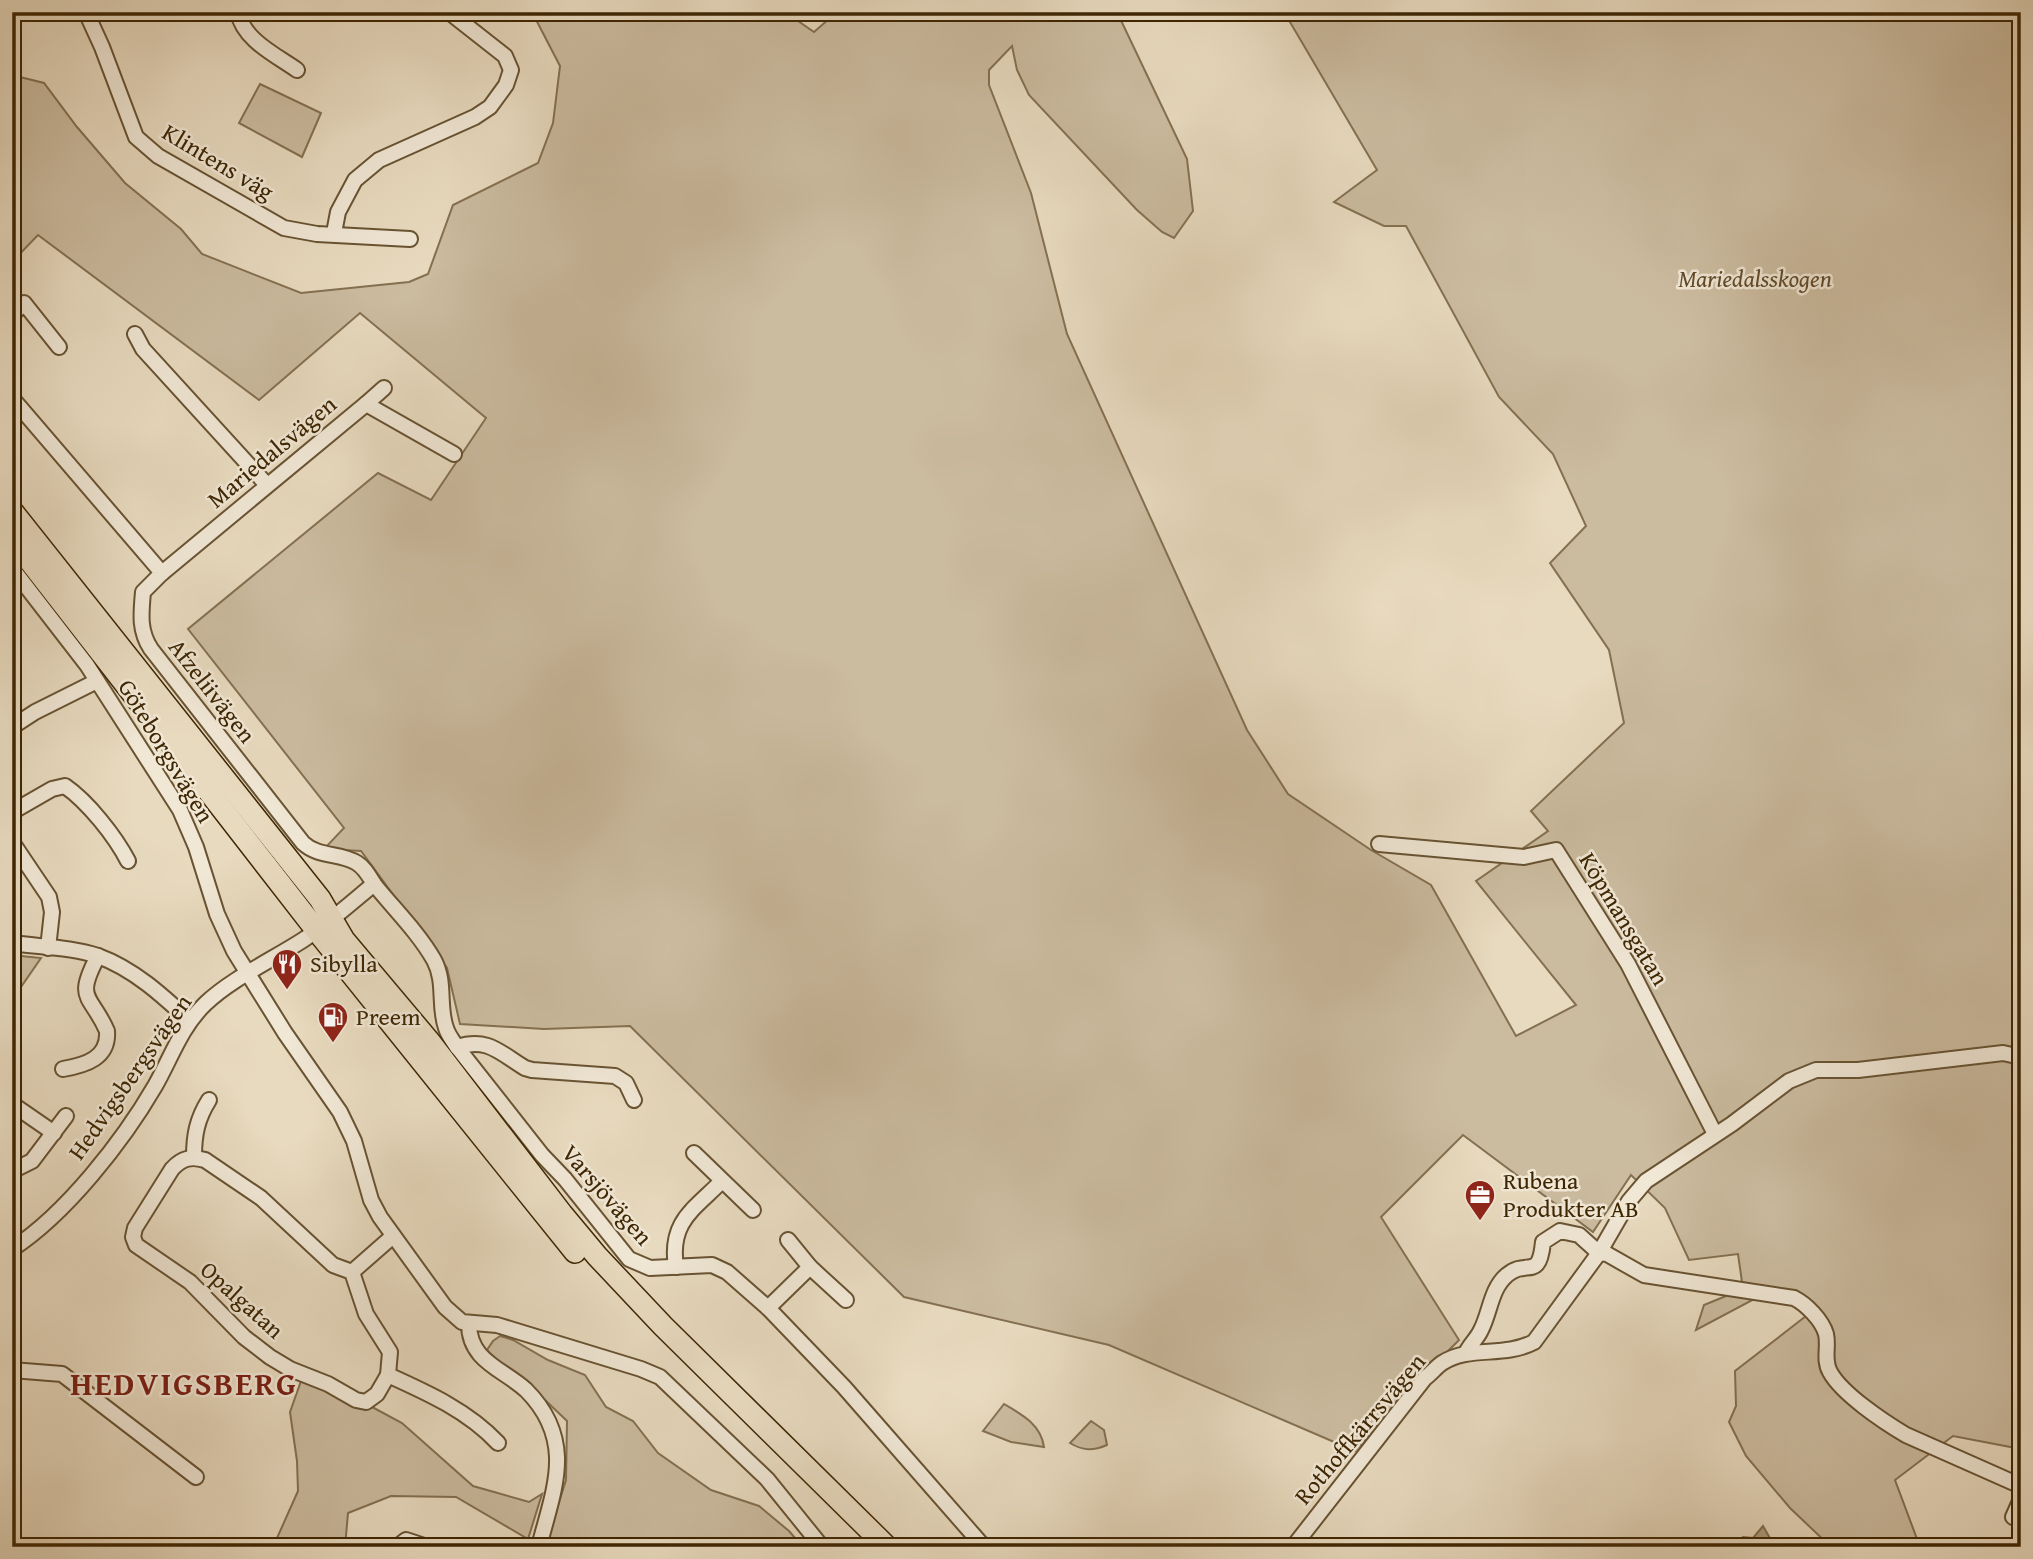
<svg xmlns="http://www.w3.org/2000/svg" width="2033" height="1559" viewBox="0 0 2033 1559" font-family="'Gentium Book Plus',serif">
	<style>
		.green { fill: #cbbb9f; stroke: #847051; stroke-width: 2 }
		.water { fill: #ae9d7f; stroke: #816d4d; stroke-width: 2 }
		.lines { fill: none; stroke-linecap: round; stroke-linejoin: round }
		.minor-casing { stroke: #685332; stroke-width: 18 }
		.highway-casing { stroke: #3e2603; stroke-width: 24 }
		.minor { stroke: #f0e7d5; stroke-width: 14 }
		.highway { stroke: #e8dabf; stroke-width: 21 }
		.labels { text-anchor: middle; stroke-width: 5; stroke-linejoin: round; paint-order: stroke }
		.street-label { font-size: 24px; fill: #3e2603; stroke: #f0e7d5 }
		.park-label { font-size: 24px; font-style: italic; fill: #614b2a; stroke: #f0e7d5 }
		.poi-label { font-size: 24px; fill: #3e2603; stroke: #f0e7d5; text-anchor: start }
		.district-label { font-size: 32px; font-weight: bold; letter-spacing: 2px; fill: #7a1f14; stroke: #f0e7d5 }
	</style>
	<rect width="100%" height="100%" fill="#e8dabf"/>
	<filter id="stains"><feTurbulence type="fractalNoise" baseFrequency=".00286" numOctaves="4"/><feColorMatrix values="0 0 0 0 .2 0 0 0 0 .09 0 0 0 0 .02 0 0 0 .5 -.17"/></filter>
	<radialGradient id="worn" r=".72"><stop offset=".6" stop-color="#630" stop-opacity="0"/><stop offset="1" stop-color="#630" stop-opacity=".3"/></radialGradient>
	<!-- green -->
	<g class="green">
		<polygon points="532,12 785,12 814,32 837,12 1117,12 1187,159 1193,211 1174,238 1162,232 1137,210 1029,95 1017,70 1012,46 989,70 989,85 1031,193 1067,334 1247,730 1288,794 1371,850 1431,885 1516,1036 1576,1005 1476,881 1548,831 1531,811 1624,723 1609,650 1550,563 1586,526 1553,454 1499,397 1406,226 1384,226 1334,202 1377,170 1290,22 1281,12 2021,12 2021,1449 1953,1436 1895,1480 1920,1547 1831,1547 1790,1508 1746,1456 1729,1422 1736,1406 1735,1371 1806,1316 1790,1301 1756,1298 1696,1330 1704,1305 1743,1289 1738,1254 1689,1260 1665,1208 1631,1175 1593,1232 1463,1135 1381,1217 1459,1340 1409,1390 1355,1451 1109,1345 904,1297 630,1026 544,1029 460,1024 447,968 361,851 324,849 344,828 188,629 378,473 431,500 486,418 360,313 259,400 38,235 12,262 12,75 44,83 77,127 125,183 181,229 202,254 301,293 409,282 428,274 453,205 538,163 553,123 560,66"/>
		<polygon points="260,84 321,113 302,157 239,123"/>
		<polygon points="12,955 41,958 12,1000"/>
		<polygon points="500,1336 513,1340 548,1360 585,1375 606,1407 633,1421 658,1453 711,1490 759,1506 789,1531 803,1547 545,1546 566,1480 567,1421 522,1378 493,1357 487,1350 493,1341"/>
		<polygon points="301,1381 374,1408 402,1423 473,1486 529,1502 542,1494 528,1539 456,1497 391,1496 348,1513 345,1547 273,1547 298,1491 297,1461 290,1412"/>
		<path d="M 1004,1404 C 1023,1415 1041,1425 1044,1447 L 1011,1442 L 983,1431 Z"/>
		<path d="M 1091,1421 L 1104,1430 L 1107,1445 C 1093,1451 1083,1451 1070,1443 Z"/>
	</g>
	<!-- water -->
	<polygon class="water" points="1763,1526 1775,1547 1734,1547 1743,1537 1753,1538"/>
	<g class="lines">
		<!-- minor casing -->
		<g class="minor-casing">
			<g id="minor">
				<polyline points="86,12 102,47 136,137 158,156 284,228 317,234 410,239"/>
				<path d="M 238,12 C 243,40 276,55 297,70"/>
				<polyline points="334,233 338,212 355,180 379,160 475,117 490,107 506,85 511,70 505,56 449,12"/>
				<polyline points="12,315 24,303 59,347"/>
				<polyline points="135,334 143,349 267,485"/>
				<path d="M 12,398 L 162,573 L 143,592 C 141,614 139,631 151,649 L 303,843 C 319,858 340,852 357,863 C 365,868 369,876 374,884 C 394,909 418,932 434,960 C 446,982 438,1006 446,1028 C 448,1035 453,1041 457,1047 L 542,1155 L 565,1179 L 629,1259 L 650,1268 L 712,1265 L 727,1272 L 768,1308 L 844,1387 L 984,1547"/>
				<polyline points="366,404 384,388"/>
				<polyline points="12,568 87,665 180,810 196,847 217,914 234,951 285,1033 340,1112 354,1141 371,1200 380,1217 445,1307 462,1322 497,1325 641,1369 660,1377 767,1479 822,1547"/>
				<polyline points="162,573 366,404 454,454"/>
				<polyline points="12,727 35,712 97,681"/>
				<path d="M 12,812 L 52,789 L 65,786 C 88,802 115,836 128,861"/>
				<polyline points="12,842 49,897 52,912 48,948"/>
				<polyline points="1379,844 1524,857 1556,850 1628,964 1715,1134"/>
				<path d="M 12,943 C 40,947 71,947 98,956 C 134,969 163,996 190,1021"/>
				<path d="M 457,1047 C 488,1037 500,1053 525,1068 L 532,1070 L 615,1076 L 626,1083 L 634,1100"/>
				<path d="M 63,1069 C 86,1065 109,1058 107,1031 C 91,994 74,1001 98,956"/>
				<polyline points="12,1104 54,1133"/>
				<polyline points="694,1153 753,1210"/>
				<path d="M 194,1157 C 194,1135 197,1119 209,1100"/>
				<polyline points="12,1171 32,1161 66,1116"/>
				<polyline points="788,1240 810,1267 846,1300"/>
				<path d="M 12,1249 C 66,1214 123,1141 155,1086 C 171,1058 181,1027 205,1004 C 231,979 272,960 303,940 C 329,923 351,903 374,884"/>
				<path d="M 676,1267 C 669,1222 693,1210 722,1181"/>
				<path d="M 352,1272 L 366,1314 L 390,1352 L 388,1375 L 377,1394 L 366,1402 L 356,1400 L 328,1384 L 290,1369 L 270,1357 L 244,1337 L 190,1282 L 136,1245 L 133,1237 L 135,1228 L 172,1169 C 182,1158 191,1156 205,1160 L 261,1198 L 333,1265 L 352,1272 L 393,1236"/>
				<polyline points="768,1308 810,1267"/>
				<path d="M 469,1324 C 469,1361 503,1369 526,1390 C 544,1408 556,1431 557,1457 C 558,1486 546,1518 539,1547"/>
				<path d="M 1466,1353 C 1470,1344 1477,1339 1481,1330 C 1490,1313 1491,1288 1507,1275 C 1527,1258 1539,1282 1543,1242 L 1560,1231 L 1579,1235 L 1599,1253 L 1607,1254 L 1644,1275 L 1794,1298 C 1806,1304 1822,1320 1826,1334 C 1829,1347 1823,1360 1830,1372 C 1842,1394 1884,1422 1906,1435 L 2021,1486"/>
				<polyline points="12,1370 62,1374 196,1477"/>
				<path d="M 388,1375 C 428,1393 468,1411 498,1443"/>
				<polyline points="2013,1517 2021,1499"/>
				<polyline points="397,1547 406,1540 427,1547"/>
				<path d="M 1293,1547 L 1425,1378 C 1431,1374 1436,1367 1442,1363 C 1470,1345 1503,1358 1534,1342 L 1599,1253 L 1629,1201 L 1646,1181 L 1732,1124 L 1789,1081 L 1816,1070 L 1858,1070 L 2003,1053 L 2021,1057"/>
			</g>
		</g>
		<!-- highway casing -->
		<g class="highway-casing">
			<g id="highway">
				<polyline points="12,511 320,899 344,940 429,1041 562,1214 597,1256 663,1326 887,1547"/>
				<polyline points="12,538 317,931 575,1252"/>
			</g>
		</g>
		<!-- minor -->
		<use href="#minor" class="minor"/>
		<!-- highway -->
		<use href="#highway" class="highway"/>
	</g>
	<!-- icons -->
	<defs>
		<g id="restaurant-pin" transform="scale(1.575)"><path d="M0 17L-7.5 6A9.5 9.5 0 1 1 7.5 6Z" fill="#8f2418" stroke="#f0e7d5"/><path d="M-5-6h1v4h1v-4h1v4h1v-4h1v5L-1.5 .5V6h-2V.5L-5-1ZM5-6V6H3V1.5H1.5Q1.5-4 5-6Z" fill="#fff"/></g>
		<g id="fuel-pin" transform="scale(1.575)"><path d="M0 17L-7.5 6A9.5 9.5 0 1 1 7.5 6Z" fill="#8f2418" stroke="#f0e7d5"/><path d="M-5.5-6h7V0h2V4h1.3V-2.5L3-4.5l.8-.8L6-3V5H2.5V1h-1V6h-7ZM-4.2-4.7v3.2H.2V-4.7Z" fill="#fff"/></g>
		<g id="office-pin" transform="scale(1.575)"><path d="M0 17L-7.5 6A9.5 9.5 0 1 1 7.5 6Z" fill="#8f2418" stroke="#f0e7d5"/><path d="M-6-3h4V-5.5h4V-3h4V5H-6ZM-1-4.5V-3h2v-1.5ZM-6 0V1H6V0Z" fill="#fff"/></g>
	</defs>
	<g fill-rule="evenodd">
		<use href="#restaurant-pin" x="287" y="964"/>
		<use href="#fuel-pin" x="333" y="1017"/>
		<use href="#office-pin" x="1480" y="1195"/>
	</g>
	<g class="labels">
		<!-- street labels -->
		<g class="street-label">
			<text transform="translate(218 162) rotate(31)" y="8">Klintens väg</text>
			<text transform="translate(272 452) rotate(-40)" y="8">Mariedalsvägen</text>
			<text transform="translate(212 691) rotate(52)" y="8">Afzeliivägen</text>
			<text transform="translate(166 751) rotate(59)" y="8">Göteborgsvägen</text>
			<text transform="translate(1624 919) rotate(59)" y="8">Köpmansgatan</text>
			<text transform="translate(130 1077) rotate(-55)" y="8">Hedvigsbergsvägen</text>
			<text transform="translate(607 1195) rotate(49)" y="8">Varsjövägen</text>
			<text transform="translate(242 1300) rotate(42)" y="8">Opalgatan</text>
			<text transform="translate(1360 1429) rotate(-50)" y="8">Rothoffkärrsvägen</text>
		</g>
		<!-- park labels -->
		<g class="park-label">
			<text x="1755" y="287">Mariedalsskogen</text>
		</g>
		<!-- poi labels -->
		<g class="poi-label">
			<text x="310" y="972">Sibylla</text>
			<text x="356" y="1025">Preem</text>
			<text x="1503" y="1189">Rubena<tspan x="1503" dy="28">Produkter AB</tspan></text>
		</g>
		<!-- district labels -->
		<g class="district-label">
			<text x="184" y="1395">HEDVIGSBERG</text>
		</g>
	</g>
	<!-- margin -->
	<rect width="2033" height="1559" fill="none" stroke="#e8dabf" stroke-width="42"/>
	<rect x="14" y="14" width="2005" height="1531" fill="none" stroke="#3e2603" stroke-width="3.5"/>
	<rect x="21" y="21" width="1991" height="1517" fill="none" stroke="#3e2603" stroke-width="2"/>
	<rect width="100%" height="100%" filter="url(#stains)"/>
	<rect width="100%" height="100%" fill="url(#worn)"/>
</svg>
